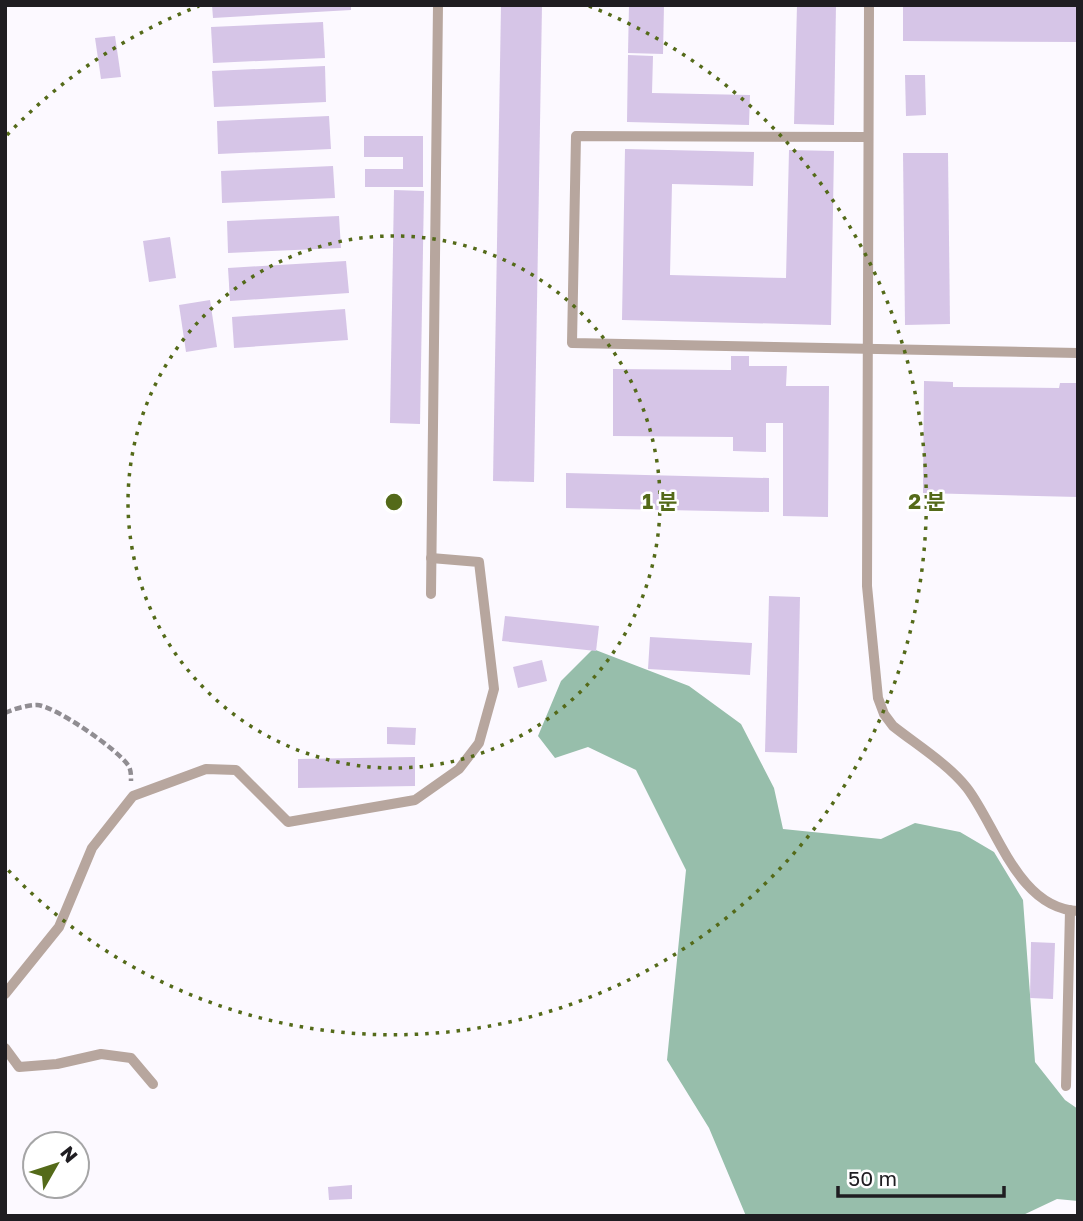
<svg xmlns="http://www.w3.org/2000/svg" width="1083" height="1221" viewBox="0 0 1083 1221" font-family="'Golos Text','Noto Sans KR',sans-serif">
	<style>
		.forest { fill: #97beab }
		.building { fill: #d6c5e7 }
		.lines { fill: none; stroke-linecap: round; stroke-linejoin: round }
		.path { stroke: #908d92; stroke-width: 4.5; stroke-dasharray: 7 3.5; stroke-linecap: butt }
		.service { stroke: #b7a69e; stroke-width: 10 }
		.ring { fill: none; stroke: #546a19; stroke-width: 3.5; stroke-dasharray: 3.5 7 }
		.centre { fill: #546a19; stroke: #fff; stroke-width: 3.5 }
		.ring-label { font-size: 21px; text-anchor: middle; font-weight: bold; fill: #546a19; stroke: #fff; stroke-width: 5; stroke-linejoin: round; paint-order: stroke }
	</style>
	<rect width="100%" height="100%" fill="#fcf9ff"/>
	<!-- forest -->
	<polygon class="forest" points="593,649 689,686 741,724 774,788 783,829 881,839 915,823 960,832 994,852 1023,900 1035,1062 1065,1100 1078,1109 1078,1201 1057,1199 1021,1216 746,1216 709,1128 667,1060 686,870 636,770 588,747 555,758 538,736 561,681"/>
	<!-- building -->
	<g class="building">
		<polygon points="212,5 351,5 351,10 213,18"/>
		<polygon points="501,5 542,5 534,482 493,481"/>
		<polygon points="629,5 664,5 663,54 628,53"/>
		<polygon points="797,5 836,5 834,125 794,124"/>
		<polygon points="903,5 1078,5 1078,42 903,41"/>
		<polygon points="323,22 325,58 213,63 211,27"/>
		<polygon points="115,36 121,77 101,79 95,38"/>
		<polygon points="628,55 653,56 652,93 750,95 749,125 627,122"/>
		<polygon points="325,66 326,102 214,107 212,71"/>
		<polygon points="905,75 925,75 926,115 906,116"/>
		<polygon points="329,116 331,149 218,154 217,121"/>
		<polygon points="364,136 423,136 423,187 365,187 365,169 403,169 403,157 364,157"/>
		<polygon points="625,149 754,152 753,186 672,184 670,275 786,278 789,150 834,151 831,325 622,320"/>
		<polygon points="903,153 948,153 950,324 905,325"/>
		<polygon points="333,166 335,198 222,203 221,171"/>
		<polygon points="394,190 424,191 420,424 390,423"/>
		<polygon points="339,216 341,248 228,253 227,221"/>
		<polygon points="170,237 176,278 149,282 143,241"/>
		<polygon points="346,261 349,293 230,301 228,268"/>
		<polygon points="210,300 217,347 186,352 179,305"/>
		<polygon points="345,309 348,340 234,348 232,317"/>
		<polygon points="731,356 749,356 749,366 787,366 786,386 829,386 828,517 783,516 783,423 766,423 766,452 733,451 733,437 613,436 613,369 731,370"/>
		<polygon points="924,381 953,382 953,387 1059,388 1060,383 1078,383 1078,497 923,493"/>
		<polygon points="566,473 769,478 769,512 566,508"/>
		<polygon points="769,596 800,597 797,753 765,752"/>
		<polygon points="505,616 599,626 596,651 502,641"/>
		<polygon points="650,637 752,643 750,675 648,669"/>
		<polygon points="542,660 547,681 518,688 513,667"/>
		<polygon points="387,727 416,728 415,745 387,744"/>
		<polygon points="415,757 415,786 298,788 298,759"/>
		<polygon points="1031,942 1055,943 1053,999 1030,998"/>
		<polygon points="352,1185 352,1199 329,1200 328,1187"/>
	</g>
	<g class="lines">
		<!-- path -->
		<path class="path" d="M 5,713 C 13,709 28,705 37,705 C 55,706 117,749 128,765 C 131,769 131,775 131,781"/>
		<!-- service -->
		<g class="service">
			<path d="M 869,5 L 867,586 L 878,698 L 884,714 L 893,726 C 917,745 948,764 967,788 C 997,827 1018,909 1078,911"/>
			<polyline points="868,137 576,136 572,343 1078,353"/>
			<polyline points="431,594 438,5"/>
			<polyline points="5,994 59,927 92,848 133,796 206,769 236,770 288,822 415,800 459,769 479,743 494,689 479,562 431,558"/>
			<polyline points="5,1048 19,1067 57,1064 101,1054 131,1058 153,1084"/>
			<polyline points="1066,1086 1070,910"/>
		</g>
	</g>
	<!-- distance rings -->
	<g class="ring">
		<circle cx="394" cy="502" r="266"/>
		<path d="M7 135A533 533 0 0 1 199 6M589 6A533 533 0 1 1 7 869"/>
	</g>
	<circle cx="394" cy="502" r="10" class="centre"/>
	<g class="ring-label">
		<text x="660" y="509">1 분</text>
		<text x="927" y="509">2 분</text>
	</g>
	<!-- border -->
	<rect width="1083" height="1221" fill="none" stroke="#1f1d21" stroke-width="14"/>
	<!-- north arrow -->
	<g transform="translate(56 1165) rotate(51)"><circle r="33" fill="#ffffff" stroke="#a5a5a6" stroke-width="2"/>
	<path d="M0-5L12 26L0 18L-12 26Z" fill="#546a19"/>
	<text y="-10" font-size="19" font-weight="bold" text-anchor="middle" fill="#1f1d21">N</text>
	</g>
	<!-- scale -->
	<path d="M838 1186v10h166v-10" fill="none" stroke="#1f1d21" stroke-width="3.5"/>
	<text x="848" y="1186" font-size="21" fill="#1f1d21" stroke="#ffffff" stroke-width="5" paint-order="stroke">50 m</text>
</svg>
